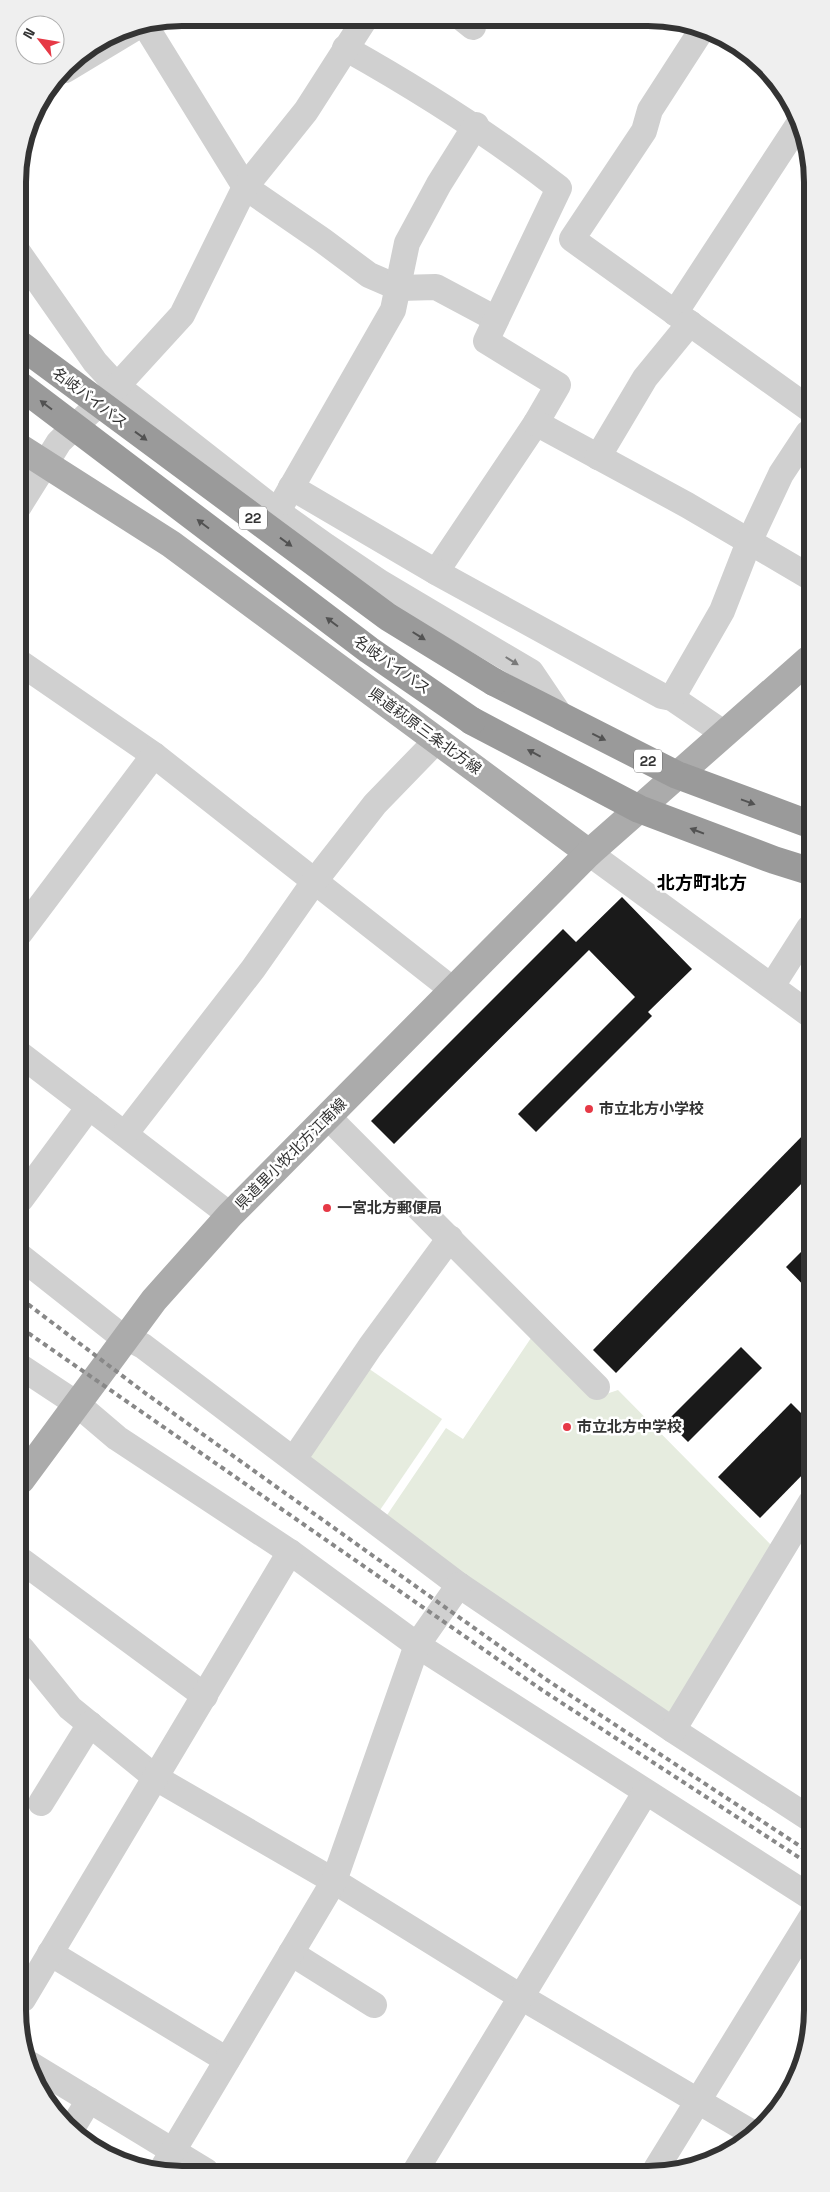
<svg xmlns="http://www.w3.org/2000/svg" width="830" height="2192" viewBox="0 0 830 2192" font-family="'Space Grotesk','Noto Sans JP',sans-serif">
	<style>
		.green { fill: #e6ecdf }
		.building { fill: #1a1a1a }
		.lines { fill: none; stroke-linecap: round; stroke-linejoin: round }
		.path { stroke: #cdcdcd; stroke-width: 3; stroke-dasharray: 2.5 2.5; stroke-linecap: butt }
		.minor { stroke: #d0d0d0; stroke-width: 26 }
		.major { stroke: #ababab; stroke-width: 28 }
		.highway { stroke: #9a9a9a; stroke-width: 28 }
		.rail { stroke: #888; stroke-width: 4; stroke-dasharray: 5 4; stroke-linecap: butt }
		.highway-bridge { stroke: #9a9a9a; stroke-width: 28 }
		.oneway { fill: #525252 }
		.oneway2 { fill: #7a7a7a }
		.poi-dot { fill: #e63946; stroke: #fff; stroke-width: 2 }
		.labels { text-anchor: middle; stroke-width: 5; stroke-linejoin: round; paint-order: stroke }
		.shield { fill: #fff; stroke: #707070; stroke-width: 1 }
		.shield-label { font-size: 14px; font-weight: bold; fill: #333 }
		.street-label { font-size: 15px; fill: #333; stroke: #fff }
		.poi-label { font-size: 15px; font-weight: bold; fill: #333; stroke: #fff; text-anchor: start }
		.quarter-label { font-size: 18px; font-weight: bold; fill: #000; stroke: #fff }
		.rim { fill: none; stroke: #333; stroke-width: 6 }
	</style>
	<rect width="100%" height="100%" fill="#fff"/>
	<!-- green -->
	<g class="green">
		<polygon points="533,1335 597,1397 618,1390 775,1549 668,1717 385,1518 446,1428 463,1439"/>
		<polygon points="365,1366 442,1419 378,1513 303,1457"/>
	</g>
	<!-- building -->
	<g class="building">
		<polygon points="622,897 692,969 648,1012 652,1016 536,1132 518,1114 635,997 589,950 394,1144 371,1121 563,929 576,942"/>
		<polygon points="810,1128 810,1175 616,1373 593,1350"/>
		<polygon points="810,1243 810,1292 786,1267"/>
		<polygon points="741,1347 762,1368 688,1442 667,1421"/>
		<polygon points="791,1403 811,1423 811,1466 760,1518 718,1477"/>
	</g>
	<g class="lines">
		<!-- path -->
		<polyline class="path" points="18,316 26,321"/>
		<!-- minor -->
		<g class="minor">
			<polyline points="463,19 473,27"/>
			<polyline points="145,25 245,187 322,240 369,275 399,288 436,287 496,319"/>
			<polyline points="703,28 650,110 644,131 572,239 808,408"/>
			<path d="M 345,48 C 420,90 491,135 559,188 L 486,341 L 558,385 L 536,423 L 436,572"/>
			<polyline points="65,70 138,26"/>
			<polyline points="18,252 95,362 117,386 278,512 326,546 381,583 531,672 562,718"/>
			<polyline points="675,313 798,125"/>
			<polyline points="536,423 687,505 808,576"/>
			<polyline points="598,457 645,378 690,323"/>
			<polyline points="291,487 436,572 662,696 672,698 725,734"/>
			<polyline points="283,502 393,310 407,243 439,184 476,125"/>
			<polyline points="19,506 59,442 117,386 182,315 245,187 306,111 365,19"/>
			<polyline points="19,662 154,755 453,990"/>
			<polyline points="672,698 722,611 749,542 781,474 808,433"/>
			<polyline points="589,853 809,1014"/>
			<polyline points="20,933 154,755"/>
			<polyline points="772,986 809,928"/>
			<polyline points="20,1054 230,1215"/>
			<polyline points="328,1117 597,1387"/>
			<polyline points="125,1134 253,969 314,882 375,804 437,740"/>
			<polyline points="21,1199 89,1107"/>
			<polyline points="21,1257 116,1332 143,1346 459,1585 673,1730 812,1820"/>
			<polyline points="21,1367 77,1404 117,1438 290,1552 417,1645 812,1898"/>
			<polyline points="294,1459 370,1347 450,1238"/>
			<polyline points="22,1561 205,1696"/>
			<polyline points="22,1649 70,1708 156,1778 334,1881 521,1997 754,2134"/>
			<polyline points="673,1730 811,1502"/>
			<polyline points="41,1803 90,1724"/>
			<polyline points="50,1953 227,2060"/>
			<polyline points="291,1953 374,2005"/>
			<polyline points="23,1999 290,1552"/>
			<polyline points="30,2064 206,2171"/>
			<polyline points="71,2130 89,2100"/>
			<polyline points="656,2169 812,1916"/>
			<polyline points="416,2170 645,1793"/>
			<polyline points="161,2171 334,1881 417,1645 459,1585"/>
		</g>
		<!-- major -->
		<g class="major">
			<polyline points="19,447 171,544 589,853"/>
			<polyline points="21,1480 154,1300 230,1215 589,853 808,660"/>
		</g>
		<!-- highway -->
		<g class="highway">
			<polyline points="494,682 677,775 809,824"/>
			<polyline points="472,721 639,809 774,860 809,871"/>
		</g>
		<!-- rail -->
		<g class="rail">
			<polyline points="21,1299 145,1393 547,1680 812,1854"/>
			<polyline points="21,1328 542,1690 812,1866"/>
		</g>
		<!-- highway-bridge -->
		<g class="highway-bridge">
			<polyline points="18,343 388,617 494,682"/>
			<polyline points="18,384 369,650 472,721"/>
		</g>
	</g>
	<!-- one-way arrows -->
	<defs><path id="oneway-solid" d="M-6-.8H1V-3.2L6.5 0L1 3.2V.8H-6Z" transform="scale(1.25)"/></defs>
	<g class="oneway">
		<use href="#oneway-solid" transform="translate(46 405) rotate(-143)"/>
		<use href="#oneway-solid" transform="translate(141 436) rotate(36)"/>
		<use href="#oneway-solid" transform="translate(203 524) rotate(-143)"/>
		<use href="#oneway-solid" transform="translate(286 542) rotate(36)"/>
		<use href="#oneway-solid" transform="translate(332 622) rotate(-143)"/>
		<use href="#oneway-solid" transform="translate(419 636) rotate(32)"/>
		<use href="#oneway-solid" transform="translate(599 737) rotate(26)"/>
		<use href="#oneway-solid" transform="translate(534 753) rotate(-152)"/>
		<use href="#oneway-solid" transform="translate(748 802) rotate(20)"/>
		<use href="#oneway-solid" transform="translate(697 831) rotate(-159)"/>
	</g>
	<use class="oneway2" href="#oneway-solid" transform="translate(512 661) rotate(32)"/>
	<!-- markers -->
	<g class="poi-dot">
		<circle cx="589" cy="1109" r="5"/>
		<circle cx="327" cy="1208" r="5"/>
		<circle cx="567" cy="1427" r="5"/>
	</g>
	<g class="labels">
		<!-- shield labels -->
		<g class="shield">
			<rect x="239" y="506.5" width="28" height="23" rx="4"/>
			<rect x="634" y="749.5" width="28" height="23" rx="4"/>
		</g>
		<g class="shield-label">
			<text x="253" y="523">22</text>
			<text x="648" y="766">22</text>
		</g>
		<!-- street labels -->
		<g class="street-label">
			<text transform="translate(90 398) rotate(37)" y="5">名岐バイパス</text>
			<text transform="translate(392 665) rotate(35)" y="5">名岐バイパス</text>
			<text transform="translate(425 731) rotate(36)" y="5">県道萩原三条北方線</text>
			<text transform="translate(291 1154) rotate(-45)" y="5">県道里小牧北方江南線</text>
		</g>
		<!-- poi labels -->
		<g class="poi-label">
			<text x="599" y="1114">市立北方小学校</text>
			<text x="337" y="1213">一宮北方郵便局</text>
			<text x="577" y="1432">市立北方中学校</text>
		</g>
		<!-- quarter labels -->
		<g class="quarter-label">
			<text x="702" y="889">北方町北方</text>
		</g>
	</g>
	<!-- crop -->
	<path d="M0 0H830V2192H0ZM182 26H648A156 156 0 0 1 804 182V2010A156 156 0 0 1 648 2166H182A156 156 0 0 1 26 2010V182A156 156 0 0 1 182 26Z" fill="#efefef" fill-rule="evenodd"/>
	<path class="rim" d="M182 26H648A156 156 0 0 1 804 182V2010A156 156 0 0 1 648 2166H182A156 156 0 0 1 26 2010V182A156 156 0 0 1 182 26Z"/>
	<!-- north arrow -->
	<g transform="translate(40 40) rotate(301)"><circle r="24" fill="#ffffff" stroke="#adadad"/>
	<path d="M0-4L9 19L0 12L-9 19Z" fill="#e63946"/>
	<text y="-8" font-size="14" font-weight="bold" text-anchor="middle" fill="#333333">N</text>
	</g>
</svg>
